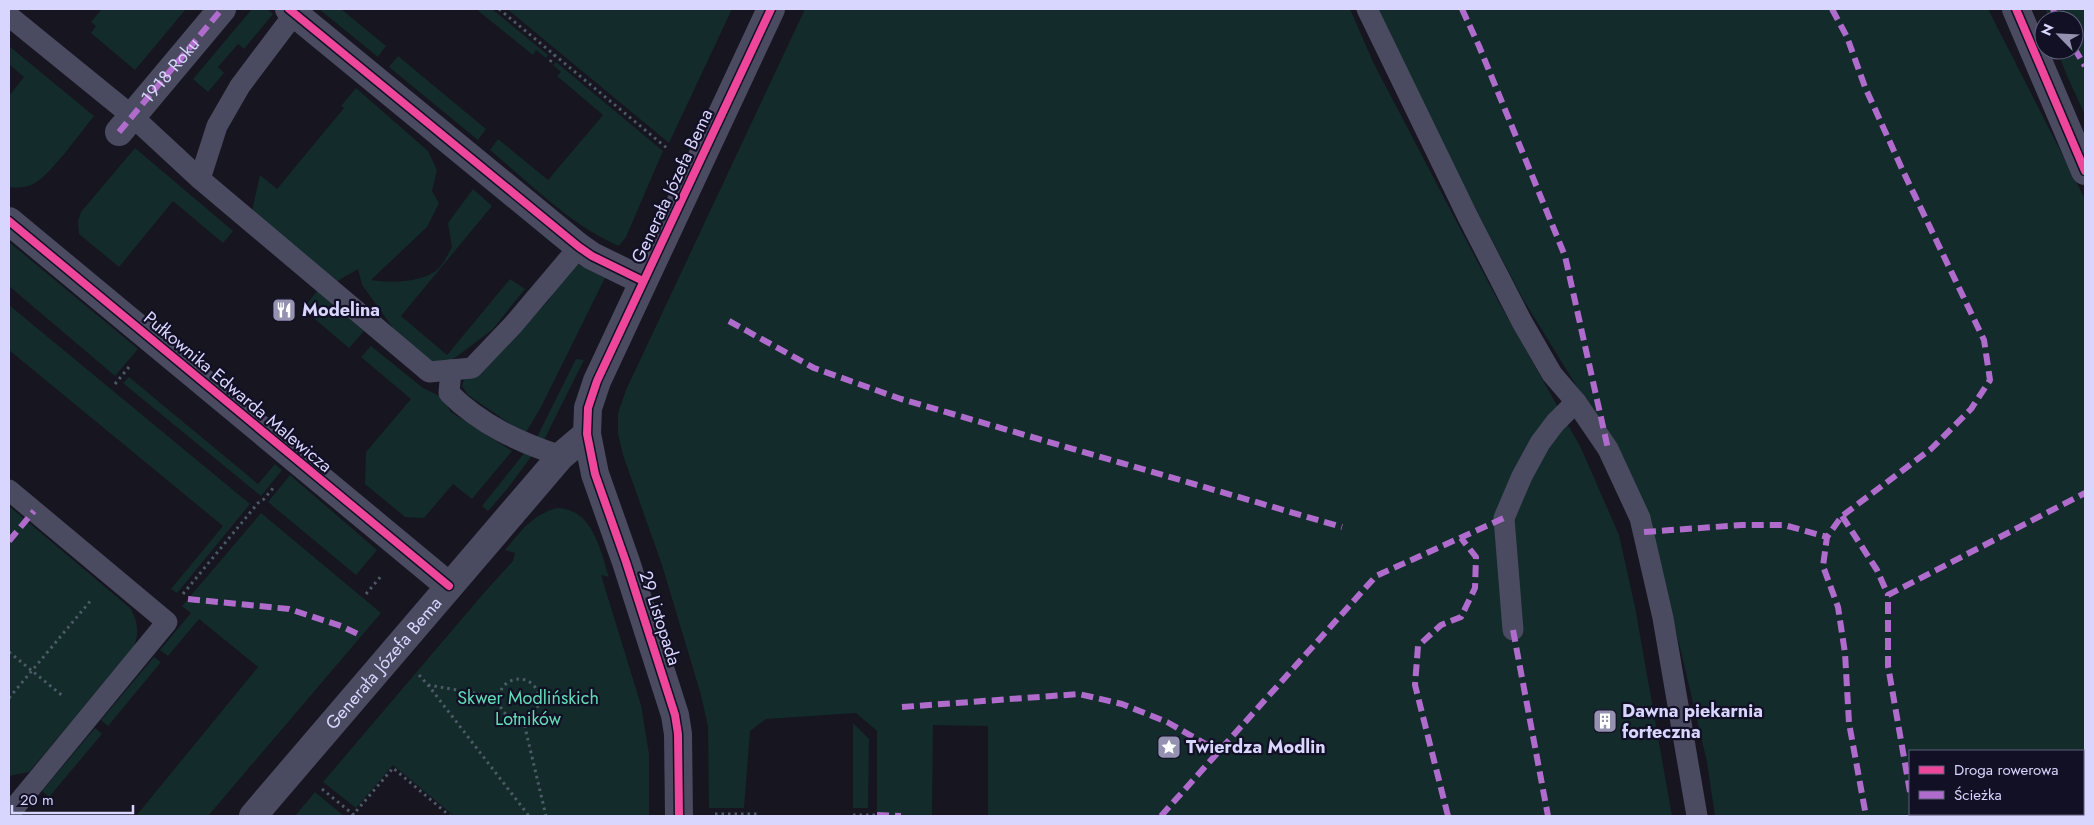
<svg xmlns="http://www.w3.org/2000/svg" width="2094" height="825" viewBox="0 0 2094 825" font-family="Jost,sans-serif">
	<style>
		.green { fill: #132b2a; fill-rule: evenodd }
		.lines { fill: none; stroke-linecap: round; stroke-linejoin: round }
		.path { stroke: #4c5b67; stroke-width: 3; stroke-dasharray: 2.5 4; stroke-linecap: butt }
		.lane { stroke: #4a4a60; stroke-width: 21 }
		.street { stroke: #4a4a60; stroke-width: 28 }
		.quiet { stroke: #b06ccc; stroke-width: 6; stroke-dasharray: 12 6; stroke-linecap: butt }
		.cycleway-casing { stroke: #121025; stroke-width: 11 }
		.cycleway { stroke: #ed469a; stroke-width: 8 }
		.labels { text-anchor: middle; stroke-width: 4.5; stroke-linejoin: round; paint-order: stroke }
		.street-label { font-size: 18px; fill: #d8d5fe; stroke: #121025 }
		.poi-label { font-size: 18px; font-weight: bold; fill: #d8d5fe; stroke: #121025; text-anchor: start }
		.park-label { font-size: 18px; fill: #63dcb7; stroke: #121025 }
	</style>
	<rect width="100%" height="100%" fill="#161520"/>
	<!-- green -->
	<g class="green">
		<polygon points="102,9 186,9 135,70 91,33 96,26 91,22"/>
		<polygon points="252,9 267,9 273,14 244,49 238,44 218,67 224,73 208,92 193,79"/>
		<polygon points="319,9 341,9 386,46 378,57"/>
		<polygon points="476,9 492,9 548,55 546,58 536,50 533,55"/>
		<polygon points="507,9 732,9 669,143"/>
		<polygon points="805,9 1350,9 1373,62 1496,297 1581,448 1619,535 1635,607 1672,816 988,816 988,726 933,725 932,816 877,816 877,731 856,713 766,719 750,731 744,808 709,808 708,727 701,695 662,565 623,455 618,434 618,413 626,390"/>
		<path d="M 1375,9 L 1988,9 L 2085,199 L 2085,816 L 1715,816 L 1707,762 L 1669,601 L 1604,431 L 1523,299 L 1441,143 ZM 1910,751 L 2083,751 L 2083,814 L 1910,814 Z"/>
		<polygon points="2046,9 2085,9 2085,115 2067,76 2057,50 2074,50 2074,20 2048,20"/>
		<path d="M 9,46 L 94,116 C 81,132 51,174 35,183 C 26,188 18,188 9,187 L 9,96 L 24,77 L 9,64 Z"/>
		<polygon points="398,56 486,129 478,140 389,67"/>
		<path d="M 556,62 L 663,151 L 626,237 L 619,246 C 573,227 528,182 490,150 L 498,139 L 548,180 L 603,115 L 557,76 L 561,72 L 553,65 Z"/>
		<path d="M 356,88 L 428,151 L 437,170 L 432,191 L 439,203 L 427,227 L 371,280 C 390,283 421,283 437,270 C 444,264 448,254 452,247 L 448,223 L 473,189 L 492,206 L 401,316 L 447,355 L 510,279 L 525,289 L 492,330 L 448,363 L 435,363 L 398,335 L 362,285 L 358,269 L 336,282 L 252,211 L 260,175 L 277,189 L 344,108 L 341,106 Z"/>
		<polygon points="135,148 233,231 223,243 173,201 119,267 79,234 78,221 81,212"/>
		<polygon points="9,242 138,349 115,376 9,286"/>
		<path d="M 572,261 L 605,278 L 540,409 L 525,434 L 468,395 L 462,386 C 464,375 472,372 483,370 L 548,301 Z"/>
		<polygon points="317,291 364,331 349,348 303,309"/>
		<polygon points="9,305 250,504 177,593 171,589 223,526 9,350"/>
		<polygon points="371,346 423,388 442,397 451,412 512,451 472,499 453,484 424,518 405,517 365,484 366,452 411,399 361,357"/>
		<polygon points="576,359 584,360 545,438 508,488 488,511 482,506 537,437"/>
		<polygon points="129,377 258,484 275,464 282,470 261,496 123,383"/>
		<polygon points="290,475 377,550 356,575 268,502"/>
		<path d="M 9,506 L 130,608 C 138,621 140,634 133,648 L 29,772 L 9,776 Z"/>
		<path d="M 557,508 C 593,509 600,549 609,577 L 601,575 L 641,705 L 649,754 L 649,816 L 454,816 L 393,765 L 356,808 L 323,782 L 483,594 L 513,561 L 515,553 L 505,550 C 520,532 533,514 557,508 Z"/>
		<polygon points="261,513 381,613 208,816 136,816 258,667 199,619 168,656 160,650 191,613 182,606"/>
		<polygon points="154,657 161,662 108,726 101,720"/>
		<polygon points="853,723 869,739 868,808 853,808"/>
		<polygon points="95,728 102,734 49,797 42,791"/>
		<polygon points="315,792 344,816 295,816"/>
	</g>
	<g class="lines">
		<!-- path -->
		<g class="path">
			<polyline points="499,9 668,149"/>
			<polyline points="550,62 555,55"/>
			<polyline points="115,384 129,367"/>
			<polyline points="183,594 258,503 264,499 274,487"/>
			<polyline points="366,594 382,575"/>
			<polyline points="9,652 64,697"/>
			<polyline points="419,675 428,685 529,816"/>
			<circle cx="519" cy="699" r="20"/>
			<polyline points="428,685 498,697"/>
			<polyline points="9,698 92,599"/>
			<polyline points="523,719 546,816"/>
			<polyline points="322,789 354,815"/>
			<polyline points="715,814 757,814"/>
			<polyline points="853,815 877,815"/>
			<polyline points="352,816 393,768 450,816"/>
		</g>
		<!-- lane -->
		<g class="lane">
			<polyline points="1367,9 1468,217 1522,322 1552,374 1576,402 1608,449 1640,518 1663,618 1697,816"/>
			<polyline points="9,16 132,116 200,179 429,372 472,368 513,325 579,247"/>
			<polyline points="200,179 217,126 240,86 295,13"/>
			<path d="M 451,370 L 449,393 C 481,425 519,442 561,456"/>
			<polyline points="9,490 167,622 14,808"/>
			<polyline points="1513,630 1504,518 1522,476 1540,443 1555,423 1576,402"/>
		</g>
		<!-- street -->
		<g class="street">
			<polyline points="289,9 579,247 592,256 643,281"/>
			<polyline points="2016,9 2085,171"/>
			<path id="s1" d="M 119,132 L 222,9"/>
			<polyline points="9,221 449,586"/>
			<path id="s2" d="M 253,816 L 561,456 L 587,434"/>
			<polyline points="679,816 678,734 675,715 626,562 595,474 587,434 588,408 597,381 771,9"/>
		</g>
		<!-- quiet -->
		<g class="quiet">
			<polyline points="1462,9 1479,46 1565,256 1608,449"/>
			<polyline points="1832,9 1847,37 1865,87 1903,171 1984,340 1990,380 1971,409 1931,449 1842,516 1827,537 1823,566 1838,607 1845,653 1849,723 1866,816"/>
			<polyline points="2053,9 2057,20"/>
			<polyline points="2074,48 2085,66"/>
			<polyline points="119,132 222,9"/>
			<polyline points="729,321 814,368 901,399 1342,527"/>
			<polyline points="1842,516 1877,570 1888,595"/>
			<polyline points="1644,532 1742,525 1784,525 1827,537"/>
			<polyline points="9,541 34,511"/>
			<polyline points="188,599 289,609 341,626 362,636"/>
			<polyline points="1513,630 1548,816"/>
			<polyline points="902,707 1079,694 1122,704 1167,722 1218,751"/>
			<polyline points="1910,792 1888,666 1888,595 2085,493"/>
			<polyline points="1914,814 1915,816"/>
			<polyline points="877,815 901,816"/>
			<polyline points="1161,816 1376,576 1504,518"/>
			<polyline points="1448,816 1415,685 1418,646 1441,625 1461,617 1475,588 1476,557 1461,538"/>
		</g>
		<!-- cycleway casing -->
		<g class="cycleway-casing">
			<g id="cycleway">
				<polyline points="289,9 579,247 592,256 643,281"/>
				<polyline points="2016,9 2085,171"/>
				<polyline points="9,221 449,586"/>
				<polyline points="679,816 678,734 675,715 626,562 595,474 587,434 588,408 597,381 771,9"/>
			</g>
		</g>
		<!-- cycleway -->
		<use href="#cycleway" class="cycleway"/>
	</g>
	<!-- icons -->
	<defs>
		<g id="restaurant-square" transform="scale(1.25)"><rect x="-9" y="-9" width="18" height="18" rx="4" fill="#9492b0" stroke="#121025"/><path d="M-5-6h1v4h1v-4h1v4h1v-4h1v5L-1.5 .5V6h-2V.5L-5-1ZM5-6V6H3V1.5H1.5Q1.5-4 5-6Z" fill="#fff"/></g>
		<g id="building-square" transform="scale(1.25)"><rect x="-9" y="-9" width="18" height="18" rx="4" fill="#9492b0" stroke="#121025"/><path d="M-4-6H4V6H1V3H-1V6H-4ZM-2.5-4.3h1.7v1.8h-1.7ZM.8-4.3h1.7v1.8H.8ZM-2.5-1h1.7V.8h-1.7ZM.8-1h1.7V.8H.8Z" fill="#fff"/></g>
		<g id="sight-square" transform="scale(1.25)"><rect x="-9" y="-9" width="18" height="18" rx="4" fill="#9492b0" stroke="#121025"/><path d="M0-6L1.8-2.2L6-1.7L2.9 1.2L3.7 5.4L0 3.3L-3.7 5.4L-2.9 1.2L-6-1.7L-1.8-2.2Z" fill="#fff"/></g>
	</defs>
	<g fill-rule="evenodd">
		<use href="#restaurant-square" x="284" y="310"/>
		<use href="#building-square" x="1605" y="721"/>
		<use href="#sight-square" x="1169" y="747"/>
	</g>
	<g class="labels">
		<!-- street labels -->
		<g class="street-label">
			<text dy="6" stroke="none"><textPath href="#s1" startOffset="80">1918 Roku</textPath></text>
			<text transform="translate(672 186) rotate(-65)" y="6">Generała Józefa Bema</text>
			<text transform="translate(238 392) rotate(40)" y="6">Pułkownika Edwarda Malewicza</text>
			<text transform="translate(660 618) rotate(72)" y="6">29 Listopada</text>
			<text dy="6" stroke="none"><textPath href="#s2" startOffset="201">Generała Józefa Bema</textPath></text>
		</g>
		<!-- poi labels -->
		<g class="poi-label">
			<text x="302" y="316">Modelina</text>
			<text x="1622" y="717">Dawna piekarnia<tspan x="1622" dy="21">forteczna</tspan></text>
			<text x="1186" y="753">Twierdza Modlin</text>
		</g>
		<!-- park labels -->
		<g class="park-label">
			<text x="528" y="704">Skwer Modlińskich<tspan x="528" dy="21">Lotników</tspan></text>
		</g>
	</g>
	<!-- border -->
	<rect width="2094" height="825" fill="none" stroke="#d8d5fe" stroke-width="20"/>
	<!-- legend -->
	<rect x="1909" y="750" width="175" height="65" fill="#121025" stroke="#615f7c"/>
	<rect x="1919" y="766" width="25" height="8" fill="#ed469a" stroke="#615f7c"/>
	<text x="1954" y="775" font-size="15" fill="#d8d5fe">Droga rowerowa</text>
	<rect x="1919" y="791" width="25" height="8" fill="#b06ccc" stroke="#615f7c"/>
	<text x="1954" y="800" font-size="15" fill="#d8d5fe">Ścieżka</text>
	<!-- north arrow -->
	<g transform="translate(2059 35) rotate(294)"><circle r="24" fill="#121025" stroke="#615f7c"/>
	<path d="M0-4L9 19L0 12L-9 19Z" fill="#9492b0"/>
	<text y="-8" font-size="14" font-weight="bold" text-anchor="middle" fill="#d8d5fe">N</text>
	</g>
	<!-- scale -->
	<path d="M12 805v8h121v-8" fill="none" stroke="#d8d5fe" stroke-width="2.5"/>
	<text x="20" y="805" font-size="15" fill="#d8d5fe" stroke="#121025" stroke-width="4" paint-order="stroke">20 m</text>
</svg>
